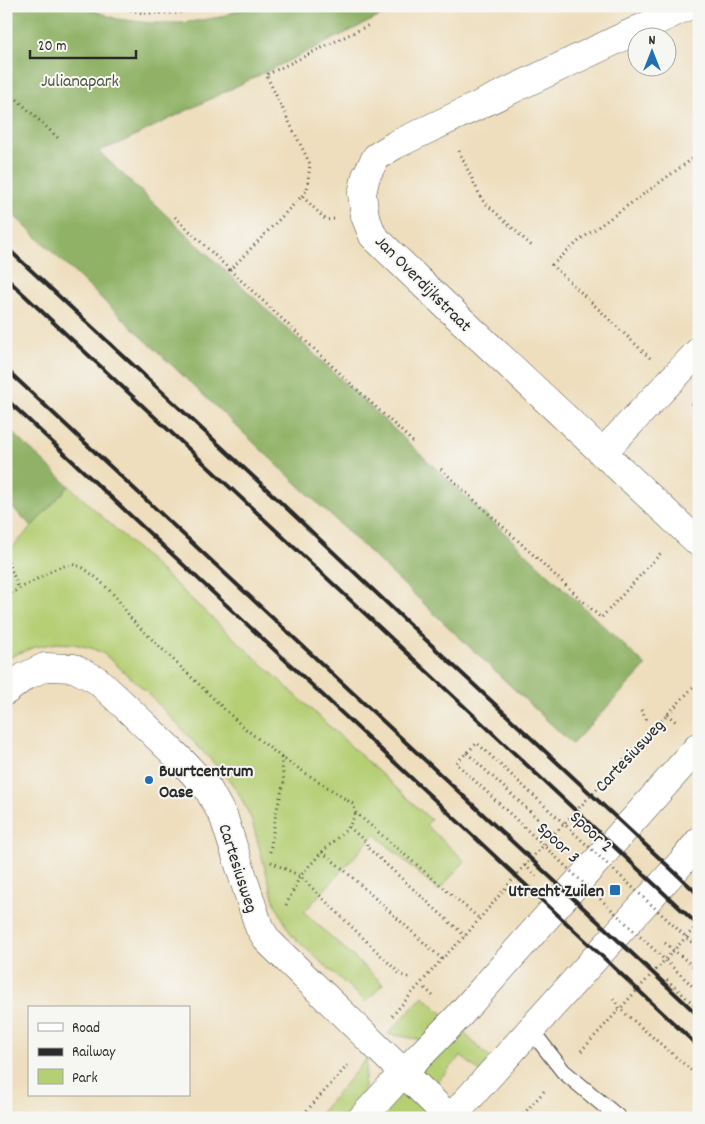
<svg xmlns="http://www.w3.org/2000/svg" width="705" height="1124" viewBox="0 0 705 1124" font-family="Dekko,sans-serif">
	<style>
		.green { fill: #b5cf74; stroke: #707d50 }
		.forest { fill: #90b266; stroke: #5e6e48 }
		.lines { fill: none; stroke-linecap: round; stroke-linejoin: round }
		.service-casing { stroke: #484641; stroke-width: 17 }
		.minor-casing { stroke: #484641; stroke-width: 29 }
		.secondary-casing { stroke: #484641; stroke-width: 29 }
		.path { stroke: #484641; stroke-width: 3; stroke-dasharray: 1 4; stroke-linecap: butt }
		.service { stroke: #fff; stroke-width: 15 }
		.minor { stroke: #fff; stroke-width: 28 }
		.secondary { stroke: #fff; stroke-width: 28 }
		.rail { stroke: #2b2b2b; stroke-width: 4 }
		.path-bridge { stroke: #484641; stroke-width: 3; stroke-dasharray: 1 4; stroke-linecap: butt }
		.poi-dot { fill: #1f6fb2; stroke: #f6f6f2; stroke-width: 2 }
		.labels { text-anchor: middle; stroke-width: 4; stroke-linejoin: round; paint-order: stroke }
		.park-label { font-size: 18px; fill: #4e543d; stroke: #f6f6f2 }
		.street-label { font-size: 18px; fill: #2b2b2b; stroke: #f6f6f2 }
		.poi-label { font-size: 18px; font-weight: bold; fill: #2b2b2b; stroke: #f6f6f2; text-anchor: start }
	</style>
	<rect width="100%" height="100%" fill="#f6f6f2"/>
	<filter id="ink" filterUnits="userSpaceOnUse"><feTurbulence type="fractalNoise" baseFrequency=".02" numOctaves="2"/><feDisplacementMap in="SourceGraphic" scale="10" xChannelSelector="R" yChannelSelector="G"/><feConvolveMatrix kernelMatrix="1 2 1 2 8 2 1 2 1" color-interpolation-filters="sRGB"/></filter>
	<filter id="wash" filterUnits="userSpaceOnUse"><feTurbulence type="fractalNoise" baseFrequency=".0096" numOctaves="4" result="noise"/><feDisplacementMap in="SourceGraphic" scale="20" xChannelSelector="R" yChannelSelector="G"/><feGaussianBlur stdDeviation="1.12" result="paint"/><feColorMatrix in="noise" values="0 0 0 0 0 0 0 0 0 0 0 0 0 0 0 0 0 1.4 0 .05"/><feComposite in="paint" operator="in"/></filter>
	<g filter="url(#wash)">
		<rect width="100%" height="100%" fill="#eedebd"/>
		<!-- green -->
		<g class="green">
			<polygon points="69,486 431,820 426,825 465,861 438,891 375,834 304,912 383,984 366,1002 292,936 275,904 251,818 237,790 221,771 146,691 104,654 91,648 74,644 56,643 35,647 14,655 6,661 6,557 12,548"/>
			<polygon points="423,996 444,1015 423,1040 388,1034"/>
			<polygon points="461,1030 492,1060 480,1072 461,1056 436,1083 421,1070"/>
			<polygon points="367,1058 362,1105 349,1117 320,1114"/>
			<polygon points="404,1089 436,1118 377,1118"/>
		</g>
		<!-- forest -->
		<g class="forest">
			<polygon points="6,6 81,6 117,19 150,23 183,23 220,17 250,6 401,6 118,144 98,151 646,666 572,744 6,208"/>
			<polygon points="6,426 69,486 32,526 6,502"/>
		</g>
	</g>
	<g filter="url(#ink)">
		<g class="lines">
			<!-- service casing -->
			<g class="service-casing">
				<polyline id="service" points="531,1030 563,1071 619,1118"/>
			</g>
			<!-- minor casing -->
			<g class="minor-casing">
				<g id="minor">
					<polyline points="688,6 395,145 376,157 366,176 362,194 365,216 373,236 426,287 699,543"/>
					<polyline points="602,453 699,351"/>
					<polyline points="6,691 24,677 45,667 74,668 97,680 127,708 181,760 208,789 224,818 259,927 268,941 450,1118"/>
				</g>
			</g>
			<!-- secondary casing -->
			<g class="secondary-casing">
				<g id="secondary">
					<polyline points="362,1118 403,1073 457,1018 699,746"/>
					<polyline points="451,1118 681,863 699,841"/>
				</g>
			</g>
			<!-- path -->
			<g class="path">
				<polyline points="116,6 143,13 176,13 218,6"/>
				<polyline points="6,89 59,139"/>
				<polyline points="459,151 482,200 534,248"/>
				<polyline points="302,196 307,190 310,164 266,75 371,24"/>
				<polyline points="175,217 230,270"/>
				<polyline points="334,219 326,220 302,196 230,270 413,442"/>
				<polyline points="650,358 552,265 580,240 699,154"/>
				<polyline points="691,404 699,411"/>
				<polyline points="441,469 601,618 661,553"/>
				<polyline points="6,557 19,589"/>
				<polyline points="6,596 57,568 71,564 82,567 98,579 117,598 132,620 242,726 281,757 353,804 356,813 480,919"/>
				<polyline points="641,710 647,720"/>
				<polyline points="667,714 678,724"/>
				<polyline points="467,753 567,846"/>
				<polyline points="349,827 367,843 367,847 465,936"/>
				<polyline points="270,852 276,813 284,782 281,757"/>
				<polyline points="322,852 343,869 442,959"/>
				<polyline points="271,862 300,876 401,975 412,978"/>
				<polyline points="525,865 536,876"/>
				<polyline points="286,905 300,876 322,852 349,827 356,813"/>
				<polyline points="665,943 699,971"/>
				<polyline points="667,980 699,1009"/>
				<polyline points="425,988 434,997"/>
				<polyline points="613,999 620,1009 699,1077"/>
				<polyline points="392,1016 442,959 465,936 525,865 699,681"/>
				<polyline points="581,1051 699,923"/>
				<polyline points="300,1118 349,1064"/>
				<polyline points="520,1118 546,1089"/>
				<polyline points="694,1118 699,1113"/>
			</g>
			<!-- service -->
			<use href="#service" class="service"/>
			<!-- minor -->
			<use href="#minor" class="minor"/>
			<!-- secondary -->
			<use href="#secondary" class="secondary"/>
			<!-- rail -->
			<g class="rail">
				<polyline points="6,247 259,482 425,639 699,895"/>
				<polyline points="6,278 699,926"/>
				<polyline points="6,369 699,1016"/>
				<polyline points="6,399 699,1047"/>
			</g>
			<!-- path-bridge -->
			<polyline class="path-bridge" points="699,949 477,743 456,763 699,992"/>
		</g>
	</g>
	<!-- markers -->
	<g class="poi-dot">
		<circle cx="149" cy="780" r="5"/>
		<rect x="609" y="884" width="12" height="12" rx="2.5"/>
	</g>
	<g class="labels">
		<!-- park labels -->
		<g class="park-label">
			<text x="80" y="86">Julianapark</text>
		</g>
		<!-- street labels -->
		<g class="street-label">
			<text transform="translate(424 283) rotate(45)" y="6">Jan Overdijkstraat</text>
			<text transform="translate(629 755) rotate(-47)" y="6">Cartesiusweg</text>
			<text transform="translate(592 831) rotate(43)" y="6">Spoor 2</text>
			<text transform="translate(559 842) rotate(43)" y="6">Spoor 3</text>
			<text transform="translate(239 868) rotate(72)" y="6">Cartesiusweg</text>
		</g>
		<!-- poi labels -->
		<g class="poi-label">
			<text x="159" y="776">Buurtcentrum<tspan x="159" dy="21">Oase</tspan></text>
			<text x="604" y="896" text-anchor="end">Utrecht Zuilen</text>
		</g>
	</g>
	<!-- margin -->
	<rect width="705" height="1124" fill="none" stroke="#f6f6f2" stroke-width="25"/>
	<!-- legend -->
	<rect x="28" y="1006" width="162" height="90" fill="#f6f6f2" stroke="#a5a5a2"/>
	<rect x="38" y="1023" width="25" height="8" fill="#ffffff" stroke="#a5a5a2"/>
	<text x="72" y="1032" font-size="15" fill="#2b2b2b">Road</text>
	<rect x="38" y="1048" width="25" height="8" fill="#2b2b2b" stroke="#a5a5a2"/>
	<text x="72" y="1056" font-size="15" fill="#2b2b2b">Railway</text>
	<rect x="38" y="1069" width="25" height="15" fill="#b5cf74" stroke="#a5a5a2"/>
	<text x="72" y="1082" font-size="15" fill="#2b2b2b">Park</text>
	<!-- north arrow -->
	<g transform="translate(652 52)"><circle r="24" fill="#f6f6f2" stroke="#a5a5a2"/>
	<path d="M0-4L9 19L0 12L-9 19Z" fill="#1f6fb2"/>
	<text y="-8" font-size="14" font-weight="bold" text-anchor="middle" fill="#2b2b2b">N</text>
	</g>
	<!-- scale -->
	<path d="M30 50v8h106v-8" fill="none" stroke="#2b2b2b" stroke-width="2.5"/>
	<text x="38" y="50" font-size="15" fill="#2b2b2b" stroke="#f6f6f2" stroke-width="4" paint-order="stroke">20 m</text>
</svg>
